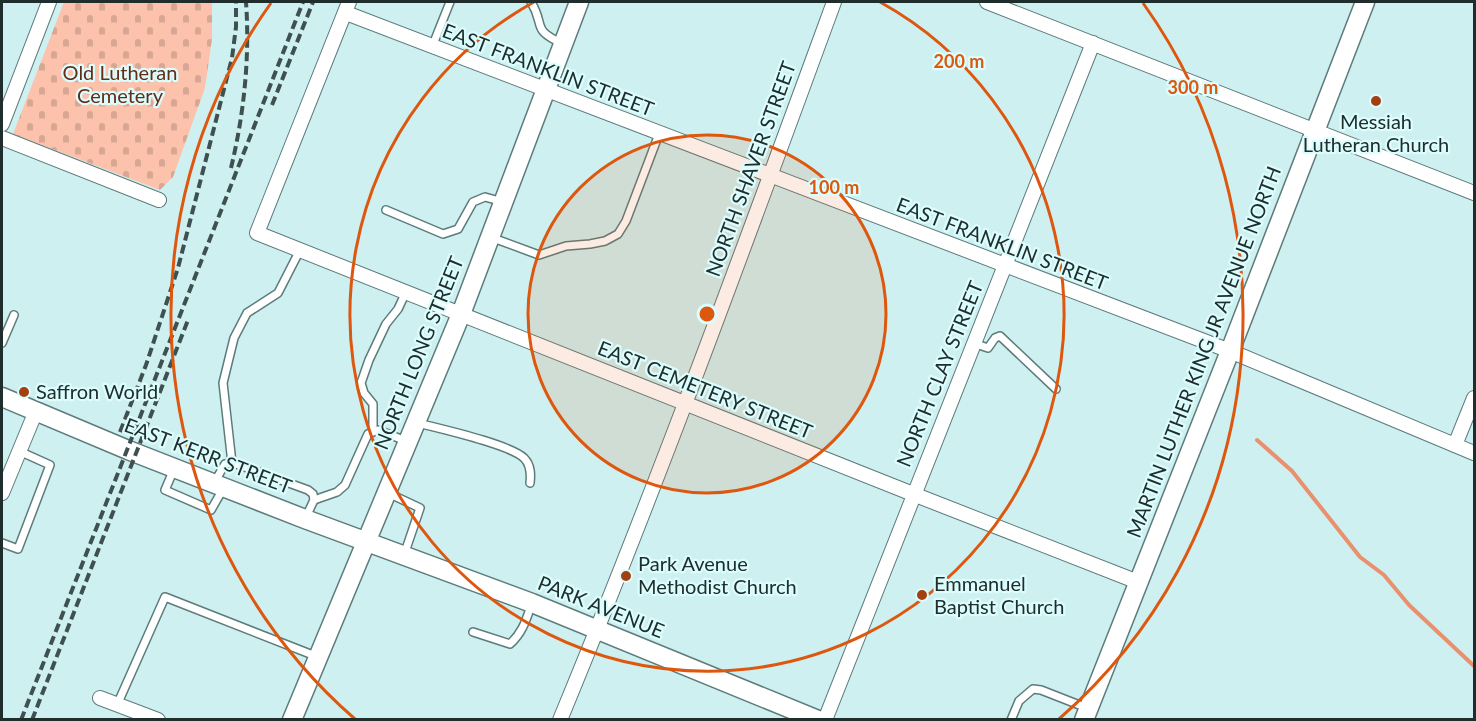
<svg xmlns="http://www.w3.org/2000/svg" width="1476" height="721" viewBox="0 0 1476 721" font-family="Lato,sans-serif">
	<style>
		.cemetery { fill: url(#cemetery-stones) }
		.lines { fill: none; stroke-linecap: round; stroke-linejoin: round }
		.stream { stroke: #e9906f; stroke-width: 4 }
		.service-casing { stroke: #5d7b7b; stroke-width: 10 }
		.minor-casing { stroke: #5d7b7b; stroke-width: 16 }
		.tertiary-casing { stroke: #5d7b7b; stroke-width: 21 }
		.service { stroke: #fff; stroke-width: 7 }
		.minor { stroke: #fff; stroke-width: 14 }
		.tertiary { stroke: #fff; stroke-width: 18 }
		.rail { stroke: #3f5050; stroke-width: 4; stroke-dasharray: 9 4.5; stroke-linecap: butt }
		.ring { fill: none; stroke: #de570e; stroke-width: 3 }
		.poi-dot { fill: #a43f11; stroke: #dcfdfe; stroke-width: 2 }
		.labels { text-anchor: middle; stroke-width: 4.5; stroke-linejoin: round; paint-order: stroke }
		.street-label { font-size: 20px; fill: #202d2d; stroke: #dcfdfe }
		.park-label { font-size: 20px; fill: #652c16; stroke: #dcfdfe }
		.poi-label { font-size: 20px; fill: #202d2d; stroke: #dcfdfe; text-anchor: start }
		.centre { fill: #de570e; stroke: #dcfdfe; stroke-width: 3 }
		.ring-label { font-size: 18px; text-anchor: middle; font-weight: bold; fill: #de570e; stroke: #dcfdfe; stroke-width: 4.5; stroke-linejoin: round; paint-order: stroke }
	</style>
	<defs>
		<pattern id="cemetery-stones" width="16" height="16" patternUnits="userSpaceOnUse" patternTransform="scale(1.5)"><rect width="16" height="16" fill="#fcc2ac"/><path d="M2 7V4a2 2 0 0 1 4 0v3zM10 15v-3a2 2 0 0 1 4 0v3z" fill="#d8a794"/></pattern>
	</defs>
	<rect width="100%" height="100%" fill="#cff0f0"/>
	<!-- cemetery -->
	<polygon class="cemetery" points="64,2 212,2 212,39 205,88 173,177 160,190 13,134"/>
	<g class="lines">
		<!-- stream -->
		<polyline class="stream" points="1257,440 1292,471 1360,557 1384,575 1409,605 1474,666"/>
		<!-- service casing -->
		<g class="service-casing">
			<g id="service">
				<path d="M 531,2 C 546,26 530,29 563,44"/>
				<polyline points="432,47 450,2"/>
				<polyline points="386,210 443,234 458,229 473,202 485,197 503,202"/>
				<polyline points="493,238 539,255 566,246 590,244 605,241 618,234 626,221 659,134"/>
				<polyline points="2,343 14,315"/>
				<polyline points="973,343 988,348 995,338 1000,336 1056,389"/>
				<path d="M 418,423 C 441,429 509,444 524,458 C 531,465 531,474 530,483"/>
				<polyline points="373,430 373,404 364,393 361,383 369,360 386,324 398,309 406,292"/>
				<polyline points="232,463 223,383 234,338 247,313 278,293 300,250"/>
				<polyline points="174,469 165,490 211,510 223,489"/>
				<polyline points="214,483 225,464 232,463 242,466 308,490 313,494 314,500 306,517"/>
				<polyline points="388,493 420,508 404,555"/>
				<polyline points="314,500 337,492 345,485 368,434 378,430 406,441"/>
				<polyline points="2,543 18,549 50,465 19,451"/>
				<path d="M 473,632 L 510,644 C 523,632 526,620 532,603"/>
				<polyline points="117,705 165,597 318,657"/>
				<polyline points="1011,720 1019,701 1033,689 1041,690 1087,708"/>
			</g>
		</g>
		<!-- minor casing -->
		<g class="minor-casing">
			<g id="minor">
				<polyline points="349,2 257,233 913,494 1138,582"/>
				<polyline points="987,2 1474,193"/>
				<polyline points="346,13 1230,351 1474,453"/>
				<polyline points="2,124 49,2"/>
				<polyline points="2,138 159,200"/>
				<polyline points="1455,445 1474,398"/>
				<polyline points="2,493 36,411"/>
				<polyline points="100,698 158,720"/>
				<path d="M 560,720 C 658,483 746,242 834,2"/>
				<polyline points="825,720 1093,43"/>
			</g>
		</g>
		<!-- tertiary casing -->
		<g class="tertiary-casing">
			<g id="tertiary">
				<polyline points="2,397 128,450 305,519 532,603 818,720"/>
				<polyline points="292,720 461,314 579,2"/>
				<polyline points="1084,720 1230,351 1365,2"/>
			</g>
		</g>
		<!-- service -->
		<use href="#service" class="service"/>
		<!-- minor -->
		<use href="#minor" class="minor"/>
		<!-- tertiary -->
		<use href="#tertiary" class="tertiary"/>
		<!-- rail -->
		<g class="rail">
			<polyline points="272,105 313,2"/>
			<path d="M 231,168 C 244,114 250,57 246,2"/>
			<polyline points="120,432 146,365 178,268 232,58 236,27 236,2"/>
			<polyline points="21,720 303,2"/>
			<polyline points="32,720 188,320"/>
		</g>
	</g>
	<!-- distance rings -->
	<circle cx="707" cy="314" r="179" fill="#de570e" fill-opacity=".12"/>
	<g class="ring">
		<circle cx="707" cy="314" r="179"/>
		<path d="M880 2A357 357 0 1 1 534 2"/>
		<path d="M355 719A536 536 0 0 1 271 3M1143 3A536 536 0 0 1 1059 719"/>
	</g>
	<!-- markers -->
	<g class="poi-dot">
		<circle cx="1376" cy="101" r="6"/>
		<circle cx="24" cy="392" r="6"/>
		<circle cx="626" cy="576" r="6"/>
		<circle cx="922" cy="595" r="6"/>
	</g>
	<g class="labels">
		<!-- street labels -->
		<g class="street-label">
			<text transform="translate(548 70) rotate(21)" y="7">EAST FRANKLIN STREET</text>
			<text transform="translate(751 169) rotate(-70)" y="7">NORTH SHAVER STREET</text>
			<text transform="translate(1002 244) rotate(21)" y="7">EAST FRANKLIN STREET</text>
			<text transform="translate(1204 352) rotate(-69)" y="7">MARTIN LUTHER KING JR AVENUE NORTH</text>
			<text transform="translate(419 353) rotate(-68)" y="7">NORTH LONG STREET</text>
			<text transform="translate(940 374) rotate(-68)" y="7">NORTH CLAY STREET</text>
			<text transform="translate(705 390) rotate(22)" y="7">EAST CEMETERY STREET</text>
			<text transform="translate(208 456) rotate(21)" y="7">EAST KERR STREET</text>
			<text transform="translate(601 607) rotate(22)" y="7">PARK AVENUE</text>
		</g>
		<!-- park labels -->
		<g class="park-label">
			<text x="120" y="80">Old Lutheran<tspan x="120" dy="23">Cemetery</tspan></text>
		</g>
		<!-- poi labels -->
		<g class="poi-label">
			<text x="1376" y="129" text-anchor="middle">Messiah<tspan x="1376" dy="23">Lutheran Church</tspan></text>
			<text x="36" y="399">Saffron World</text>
			<text x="638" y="571">Park Avenue<tspan x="638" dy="23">Methodist Church</tspan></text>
			<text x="934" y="591">Emmanuel<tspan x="934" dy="23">Baptist Church</tspan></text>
		</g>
	</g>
	<circle cx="707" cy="314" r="9" class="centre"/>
	<g class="ring-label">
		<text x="959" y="68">200 m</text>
		<text x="1193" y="94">300 m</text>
		<text x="834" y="194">100 m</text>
	</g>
	<!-- border -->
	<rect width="1476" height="721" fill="none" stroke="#202d2d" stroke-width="6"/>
</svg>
